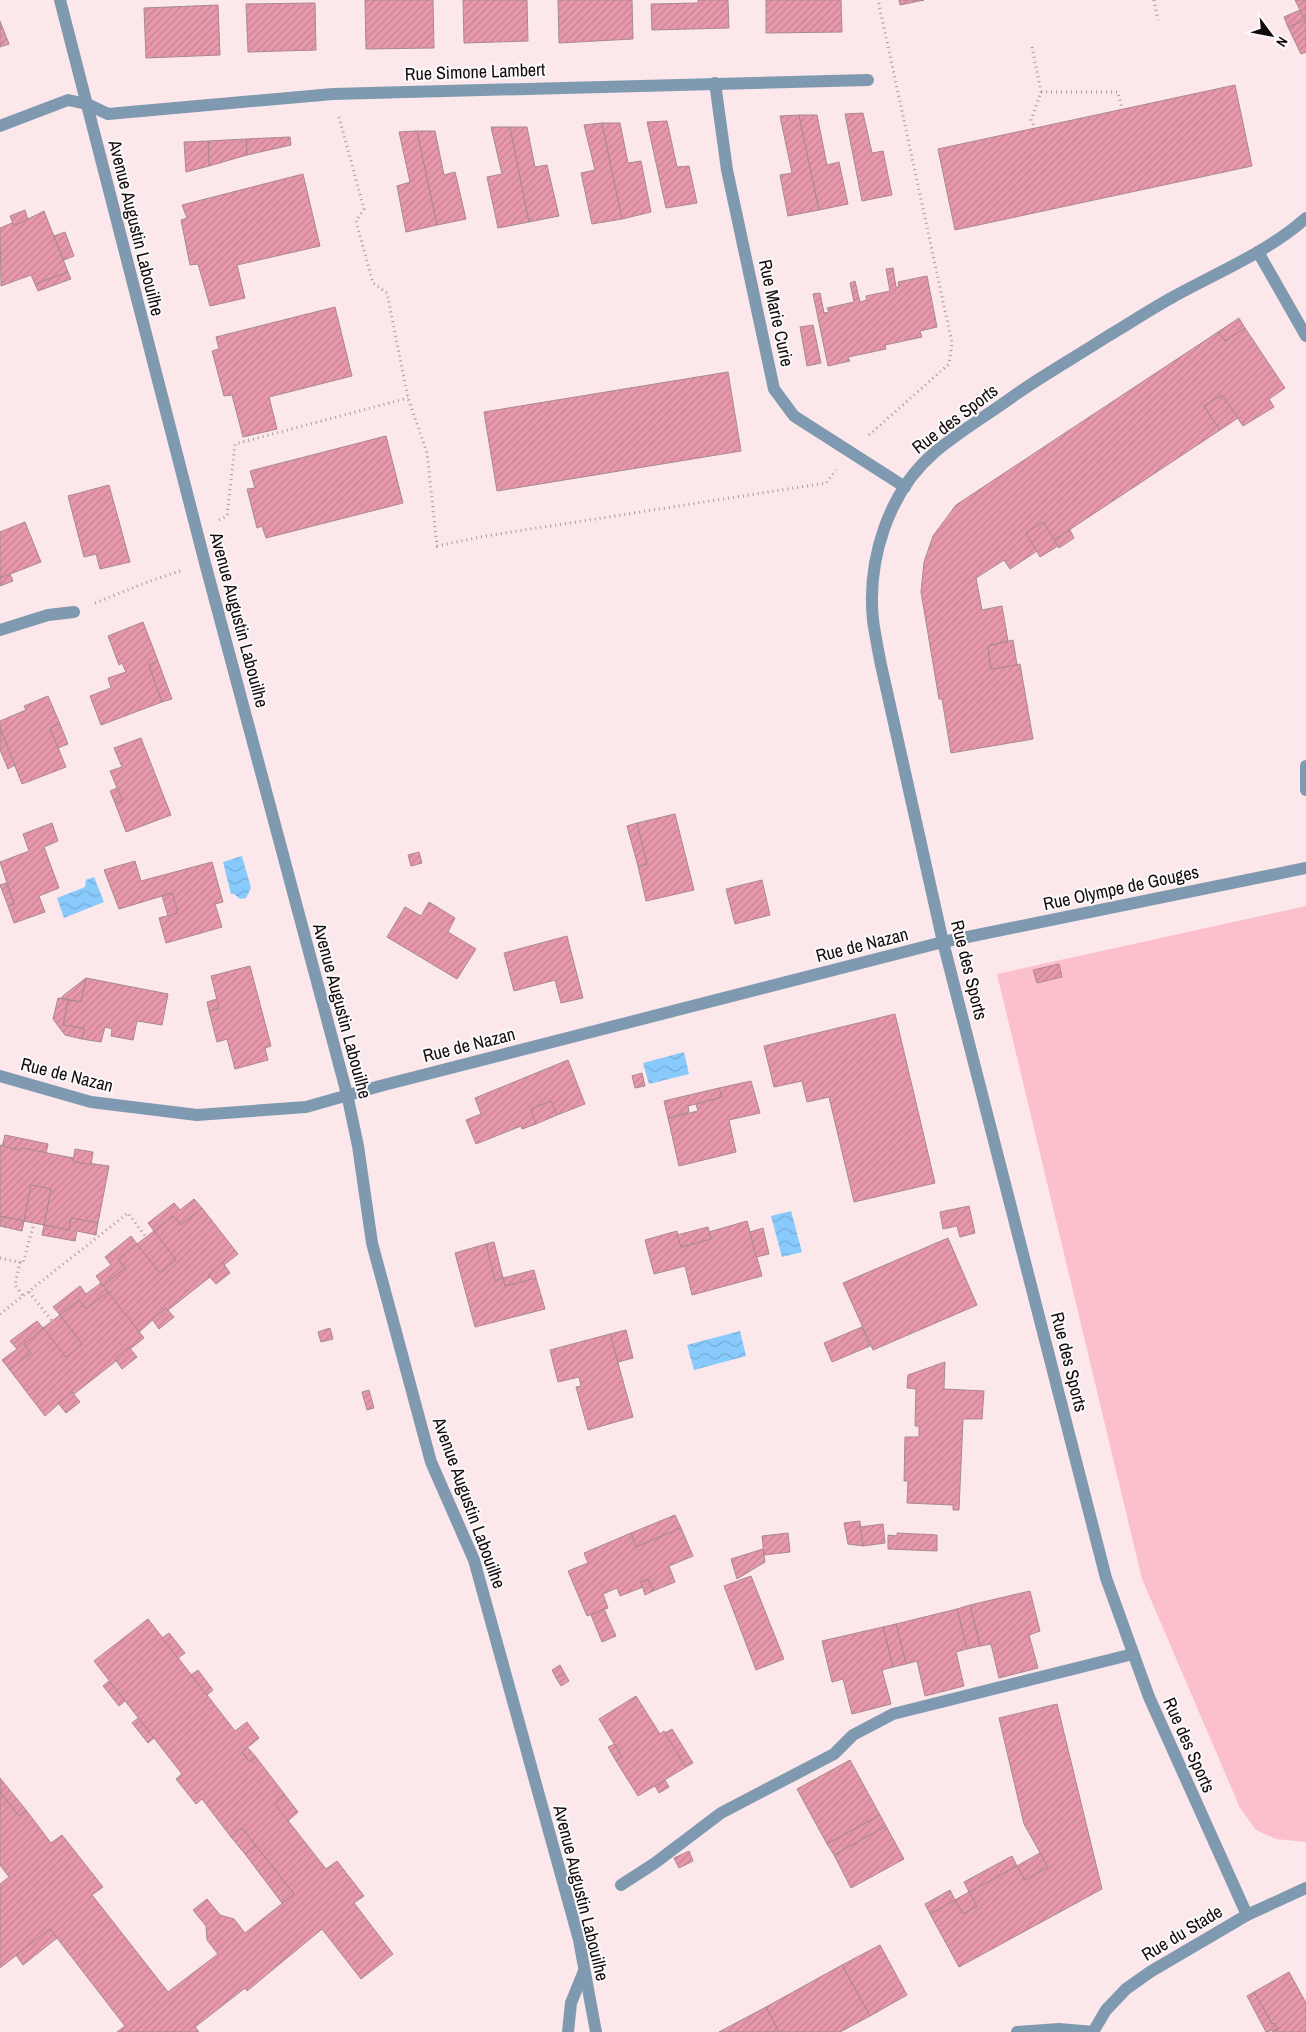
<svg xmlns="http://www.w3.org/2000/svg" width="1306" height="2032" font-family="'Archivo Narrow',sans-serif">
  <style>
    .park { fill: #fcc0cd }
    .water { fill: url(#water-waves) }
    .building { fill: url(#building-hatch); stroke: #a98990 }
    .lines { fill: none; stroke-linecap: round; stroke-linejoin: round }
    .path { stroke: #aa999c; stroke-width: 3; stroke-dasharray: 1 4; stroke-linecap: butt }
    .minor { stroke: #7f9ab0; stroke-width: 12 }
    .labels { text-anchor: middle; stroke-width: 4; stroke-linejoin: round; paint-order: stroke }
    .street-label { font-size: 18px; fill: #14090c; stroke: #fafafa }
  </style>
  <defs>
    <pattern id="water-waves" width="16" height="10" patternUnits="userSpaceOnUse" patternTransform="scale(1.25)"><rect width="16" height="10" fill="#89cafc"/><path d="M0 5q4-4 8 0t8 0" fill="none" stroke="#75acd7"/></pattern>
    <pattern id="building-hatch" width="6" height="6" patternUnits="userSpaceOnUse" patternTransform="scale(1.25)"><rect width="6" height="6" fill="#e798aa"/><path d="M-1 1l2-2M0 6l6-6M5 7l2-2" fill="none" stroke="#c58291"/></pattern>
  </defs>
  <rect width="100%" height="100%" fill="#fce7eb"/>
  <polygon class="park" points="1306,906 1306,1842 1276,1839 1256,1830 1240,1808 1142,1579 997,974"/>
  <g class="water">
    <polygon points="242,856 251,888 246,898 240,899 234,894 231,894 223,862"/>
    <polygon points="94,877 104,902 64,918 57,898 85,887 86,880"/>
    <polygon points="684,1052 689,1074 649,1084 643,1063"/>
    <polygon points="791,1211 802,1252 782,1257 771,1216"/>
    <polygon points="740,1331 746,1356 694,1370 687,1345"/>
  </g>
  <g class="building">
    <polygon points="365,0 433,0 434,48 366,49"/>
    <polygon points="463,0 527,0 528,41 464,43"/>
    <polygon points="558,0 632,0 633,39 559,43"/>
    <polygon points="698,0 728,0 729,28 652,30 651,4 698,3"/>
    <polygon points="766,0 841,0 842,32 766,33"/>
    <polygon points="899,0 924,0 900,5"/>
    <polygon points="1295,0 1306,0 1306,52 1301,54 1288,27 1305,20"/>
    <polygon points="315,3 316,50 248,52 246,4"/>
    <polygon points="218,5 220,55 146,58 144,8"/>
    <polygon points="1300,10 1305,20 1288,27 1284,17"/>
    <polygon points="0,21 9,44 0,47"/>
    <polygon points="1235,85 1252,166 955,230 938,149"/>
    <polygon points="863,113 872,153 883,151 892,195 862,201 845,114"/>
    <polygon points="799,115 819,210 788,216 780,175 792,173 780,116"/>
    <polygon points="799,115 817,115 827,165 839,162 848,204 819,210"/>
    <polygon points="667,121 677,167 689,166 697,203 666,208 647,122"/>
    <polygon points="602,123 622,219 592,224 581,173 595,170 584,125"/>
    <polygon points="602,123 620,123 628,163 641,161 651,212 622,219"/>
    <polygon points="491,127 510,127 529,222 498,228 487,177 502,174"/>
    <polygon points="510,127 527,127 535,167 547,165 559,216 529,222"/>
    <polygon points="417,131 437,225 406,232 397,186 410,182 399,132"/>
    <polygon points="417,131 435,131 444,175 455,172 466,219 437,225"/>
    <polygon points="290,137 291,145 247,155 246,139"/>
    <polygon points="246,139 247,155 209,166 208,141"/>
    <polygon points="208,141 209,166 186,172 184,142"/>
    <polygon points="303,174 320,246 237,265 245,298 210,306 198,264 190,265 181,220 187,218 182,205"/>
    <polygon points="25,210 28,220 14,226 10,216"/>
    <polygon points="44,211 68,272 35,284 31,275 1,286 0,228 12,223 14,226"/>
    <polygon points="65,232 74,256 64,260 54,236"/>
    <polygon points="893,268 896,287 899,287 898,282 927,276 937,327 920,331 922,337 885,345 886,349 848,357 850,361 828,366 813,294 820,293 824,313 829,312 827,308 854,302 850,283 855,281 860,302 867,300 866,296 890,291 886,269"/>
    <polygon points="68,272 71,279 38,291 35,284"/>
    <polygon points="335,307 352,376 269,397 277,429 243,437 232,395 224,396 212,351 219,349 216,337"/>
    <polygon points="1239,318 1245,328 1225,341 1218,332"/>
    <polygon points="813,325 821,363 807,366 800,327"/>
    <polygon points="1245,328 1285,388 1269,399 1274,407 1243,426 1222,395 1204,406 1220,430 1054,540 1043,522 1026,533 1037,551 1010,569 1004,560 976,578 982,610 1002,606 1008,641 988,646 991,669 1020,664 1033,739 951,753 942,699 939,699 921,592 924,562 933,536 956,505 1218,332 1225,341"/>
    <polygon points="728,372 741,451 497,491 484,412"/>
    <polygon points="1222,395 1238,418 1220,430 1204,406"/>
    <polygon points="386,436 403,503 266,538 262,526 257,528 247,489 255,488 250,471"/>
    <polygon points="109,485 130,562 100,569 96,554 84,557 68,496"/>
    <polygon points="25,522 41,562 0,578 0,532"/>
    <polygon points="1043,522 1058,546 1040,557 1026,533"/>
    <polygon points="1070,530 1074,538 1059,548 1054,540"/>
    <polygon points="10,574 13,581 0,586 0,578"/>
    <polygon points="143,622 158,661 149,665 162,702 101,725 90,696 111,688 108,678 126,672 122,663 119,665 108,636"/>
    <polygon points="1013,640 1017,665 991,669 988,646"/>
    <polygon points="158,661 172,699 162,702 149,665"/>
    <polygon points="48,696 60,724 50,728 66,767 22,784 0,728 0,721 26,710 24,706"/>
    <polygon points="60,724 68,744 58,748 50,728"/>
    <polygon points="0,728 15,765 8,769 0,750"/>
    <polygon points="141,738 171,815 126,832 115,803 122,800 110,771 122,767 114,748"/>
    <polygon points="117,788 122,800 115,803 110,791"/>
    <polygon points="675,814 694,890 646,901 638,866 647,864 637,823"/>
    <polygon points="52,823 58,841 44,847 59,888 39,896 45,912 14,923 8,906 14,904 0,862 29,851 23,834"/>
    <polygon points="637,823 647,864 638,866 627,826"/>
    <polygon points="419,852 422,863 411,866 408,855"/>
    <polygon points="135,861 141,881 212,862 223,902 215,904 222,927 166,943 159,918 178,913 172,893 119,909 104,870"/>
    <polygon points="762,880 770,915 735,924 726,889"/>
    <polygon points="6,883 14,904 8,906 0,885"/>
    <polygon points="172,893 178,913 168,916 162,896"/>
    <polygon points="429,902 455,918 448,932 476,949 457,979 387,937 405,907 421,916"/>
    <polygon points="567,936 583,998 561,1003 555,980 514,991 504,953"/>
    <polygon points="1059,964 1062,977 1037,983 1033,970"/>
    <polygon points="250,966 271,1046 265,1048 268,1060 235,1069 227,1039 217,1042 209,1011 219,1008 211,976"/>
    <polygon points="86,978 81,1002 61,998 64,995"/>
    <polygon points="86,978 168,994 162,1025 137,1021 133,1040 111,1036 112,1029 105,1027 101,1042 82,1039 84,1028 63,1025 68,1000 81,1002"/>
    <polygon points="58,998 68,1000 63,1025 84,1028 82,1039 65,1035 53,1019"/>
    <polygon points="217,999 219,1008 209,1011 207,1002"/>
    <polygon points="895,1014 935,1183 854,1202 829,1097 807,1102 802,1081 774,1087 764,1046"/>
    <polygon points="568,1060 585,1104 557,1115 551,1101 531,1109 536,1124 522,1129 521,1126 476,1144 466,1120 481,1114 475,1098"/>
    <polygon points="642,1073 645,1086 635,1088 632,1076"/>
    <polygon points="751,1081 760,1113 729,1120 736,1152 679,1166 668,1118 698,1111 696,1104 722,1097 719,1088"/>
    <polygon points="719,1088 722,1097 688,1106 689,1112 668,1118 664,1101"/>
    <polygon points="551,1101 557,1115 536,1124 531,1109"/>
    <polygon points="5,1135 48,1144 46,1153 2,1147"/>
    <polygon points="0,1145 21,1151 22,1148 73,1158 73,1161 109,1166 98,1223 71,1218 69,1230 44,1225 51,1189 31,1185 24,1221 0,1216"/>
    <polygon points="75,1149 93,1152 91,1165 73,1161"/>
    <polygon points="31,1185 51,1189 44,1225 24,1221"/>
    <polygon points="194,1199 202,1208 181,1225 173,1216 154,1231 148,1223 174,1203 180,1210"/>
    <polygon points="969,1206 975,1233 960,1237 957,1226 943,1229 940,1212"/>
    <polygon points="202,1208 238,1254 224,1265 223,1263 208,1275 210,1277 168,1310 166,1308 139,1332 103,1286 125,1268 118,1259 137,1244 160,1273 176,1260 154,1231 173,1216 181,1225"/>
    <polygon points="0,1216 24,1221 22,1231 0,1226"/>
    <polygon points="71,1218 98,1223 96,1235 77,1231 75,1241 42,1235 44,1225 69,1230"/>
    <polygon points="747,1221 762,1276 692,1295 685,1266 654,1274 645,1240 677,1231 681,1247 711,1239 709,1232"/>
    <polygon points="708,1227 711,1239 681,1247 677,1235"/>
    <polygon points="763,1228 769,1254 756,1257 750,1232"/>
    <polygon points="154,1231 176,1260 160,1273 137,1244"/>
    <polygon points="131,1236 137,1244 118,1259 125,1268 103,1286 96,1276 111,1265 105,1257"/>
    <polygon points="948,1238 977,1305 873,1350 843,1283"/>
    <polygon points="494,1242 503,1278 495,1281 486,1244"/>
    <polygon points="486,1244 495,1281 503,1278 505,1286 536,1278 545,1309 475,1327 455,1253"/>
    <polygon points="223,1263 230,1273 216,1284 208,1275"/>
    <polygon points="534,1270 536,1278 505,1286 503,1278"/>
    <polygon points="101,1283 108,1292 86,1309 79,1300 60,1315 53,1307 80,1286 86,1294"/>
    <polygon points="108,1292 144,1338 130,1349 129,1347 115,1359 116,1361 74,1394 72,1392 45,1416 9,1369 31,1353 24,1344 43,1328 66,1357 82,1344 60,1315 79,1300 86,1309"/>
    <polygon points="166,1308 174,1317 159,1329 152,1319"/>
    <polygon points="60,1315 82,1344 66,1357 43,1328"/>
    <polygon points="37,1321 43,1328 24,1344 31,1353 9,1369 2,1360 17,1349 10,1341"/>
    <polygon points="862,1327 870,1346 832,1362 824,1343"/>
    <polygon points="330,1328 333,1339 321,1342 318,1332"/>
    <polygon points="626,1330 633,1358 618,1362 610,1334"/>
    <polygon points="610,1334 633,1417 588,1430 576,1387 581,1386 579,1377 558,1382 550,1350"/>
    <polygon points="129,1347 137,1357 122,1369 115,1359"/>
    <polygon points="945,1362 944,1389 984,1391 982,1419 963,1419 959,1510 953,1510 953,1505 907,1503 908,1481 904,1481 905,1437 919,1437 919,1426 915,1426 916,1389 907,1388 908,1375"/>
    <polygon points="369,1390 374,1408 367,1410 362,1392"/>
    <polygon points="72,1392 80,1402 66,1413 58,1403"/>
    <polygon points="675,1515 681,1528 636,1547 631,1533"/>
    <polygon points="860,1521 863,1546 848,1544 844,1523"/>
    <polygon points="883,1524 885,1543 863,1546 860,1527"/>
    <polygon points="681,1528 693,1556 669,1566 675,1582 653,1591 648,1579 641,1582 643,1587 620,1596 617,1588 603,1594 608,1608 587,1616 568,1571 588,1563 584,1553 631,1533 636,1547"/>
    <polygon points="788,1533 790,1552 764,1555 762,1536"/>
    <polygon points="897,1533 937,1535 937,1551 888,1549 888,1535 897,1536"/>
    <polygon points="763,1549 765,1562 737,1579 731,1559"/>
    <polygon points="751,1576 784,1659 756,1670 724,1586"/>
    <polygon points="648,1579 653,1591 645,1595 641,1582"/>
    <polygon points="1030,1591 1040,1631 1029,1635 1038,1668 999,1678 991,1644 980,1646 970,1605"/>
    <polygon points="970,1605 980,1646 967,1649 957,1609"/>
    <polygon points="604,1609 616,1636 602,1642 591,1615"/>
    <polygon points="957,1609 967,1649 956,1652 964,1686 925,1696 917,1661 906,1664 896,1624"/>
    <polygon points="148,1619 235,1731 247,1722 259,1738 242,1752 250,1762 256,1757 285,1795 275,1804 326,1869 337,1861 364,1896 354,1903 393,1954 361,1979 322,1929 247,1991 245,1988 195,2027 199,2032 117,2032 125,2026 50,1929 0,1968 0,1884 9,1877 0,1865 0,1792 19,1816 26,1810 51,1843 62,1835 103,1887 92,1895 168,1992 218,1954 207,1940 206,1926 193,1910 207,1899 220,1915 234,1919 245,1933 294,1894 242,1828 231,1837 202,1799 196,1804 176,1779 182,1774 94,1661"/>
    <polygon points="896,1624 906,1664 893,1667 883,1627"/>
    <polygon points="883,1627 893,1667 882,1670 891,1704 852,1714 843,1679 832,1682 822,1641"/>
    <polygon points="169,1633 185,1653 178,1658 162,1638"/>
    <polygon points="560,1665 565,1674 556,1678 552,1670"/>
    <polygon points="198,1670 213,1690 207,1695 191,1675"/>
    <polygon points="565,1674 569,1681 561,1686 556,1678"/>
    <polygon points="109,1681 125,1701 119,1706 103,1686"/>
    <polygon points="636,1696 660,1734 664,1731 686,1767 638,1796 616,1761 622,1757 599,1719"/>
    <polygon points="1057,1704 1102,1889 959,1967 930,1914 955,1900 963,1914 977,1906 969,1892 1017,1866 1025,1880 1048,1867 1024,1824 999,1718"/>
    <polygon points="138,1718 154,1738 148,1743 132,1723"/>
    <polygon points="672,1729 693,1763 686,1767 665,1733"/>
    <polygon points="615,1744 622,1757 616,1761 608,1747"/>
    <polygon points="247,1747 256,1757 250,1762 242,1752"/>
    <polygon points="850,1760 880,1815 827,1844 797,1789"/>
    <polygon points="0,1778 26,1810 19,1816 0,1792"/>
    <polygon points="665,1780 669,1787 659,1793 655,1786"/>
    <polygon points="285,1795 298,1812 288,1821 275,1804"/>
    <polygon points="880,1815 886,1826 834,1855 827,1844"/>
    <polygon points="886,1826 904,1859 851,1888 834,1855"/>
    <polygon points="242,1828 256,1846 245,1854 231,1837"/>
    <polygon points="256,1846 294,1894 282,1903 245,1854"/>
    <polygon points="689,1851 693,1861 679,1868 674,1858"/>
    <polygon points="1040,1853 1048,1867 1025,1880 1017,1866"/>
    <polygon points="1012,1856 1017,1866 969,1892 964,1882"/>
    <polygon points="950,1890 955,1900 930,1914 925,1904"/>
    <polygon points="969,1892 977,1906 963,1914 955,1900"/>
    <polygon points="50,1929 57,1938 23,1965 16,1955"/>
    <polygon points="880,1945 907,1995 870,2016 842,1965"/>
    <polygon points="842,1965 870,2016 840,2032 779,2032 766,2007"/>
    <polygon points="1289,1972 1306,2003 1306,2032 1272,2032 1278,2029 1274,2023 1272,2024 1254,1992"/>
    <polygon points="1254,1992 1272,2024 1274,2023 1278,2029 1266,2032 1247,1996"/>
    <polygon points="766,2007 779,2032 719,2032"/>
  </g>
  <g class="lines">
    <g class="path">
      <polyline points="1154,0 1158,20"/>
      <polyline points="1032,47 1041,92 1031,120 1035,128"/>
      <polyline points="1041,92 1118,92 1122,109"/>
      <polyline points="339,117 364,209 356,221 373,283 387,293 408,398 427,453 437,546 486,536 826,483 836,470"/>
      <polyline points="869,435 949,364 952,343 878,0"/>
      <polyline points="219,520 227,516 235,444 408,398"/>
      <polyline points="95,603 150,581 183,570"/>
      <polyline points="0,1258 23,1263 34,1223"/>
      <polyline points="20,1262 15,1285 23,1296"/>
      <polyline points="29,1292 52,1321"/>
      <polyline points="0,1314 128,1213 146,1237"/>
    </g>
    <g class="minor">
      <polyline points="60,0 205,563 347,1094 358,1146 372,1243 431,1462 474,1560 579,1940 596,2032"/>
      <polyline points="715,83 727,170 774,389 794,416 905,487"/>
      <polyline points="0,126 68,100 87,104 108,114 333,94 868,80"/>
      <polyline points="1258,252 1306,336"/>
      <polyline points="0,630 48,615 74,612"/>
      <polyline points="1306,766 1306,790"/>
      <polyline points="0,1076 91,1102 197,1115 306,1107 380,1086 943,942 1306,868"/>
      <polyline points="621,1885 655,1863 721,1813 834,1754 853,1735 893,1714 1133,1654"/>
      <path d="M 1247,1915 L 1149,1697 L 1106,1578 L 943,942 L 881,665 C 878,650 875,635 873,620 C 867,560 888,492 935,452 C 960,431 989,414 1015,395 C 1045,374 1077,356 1108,336 C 1130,323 1151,309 1173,297 C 1218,272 1268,252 1306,218"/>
      <polyline points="568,2032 571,2003 584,1971"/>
      <polyline points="1017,2032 1059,2029 1094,2032"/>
      <polyline points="1093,2032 1106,2010 1126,1989 1150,1972 1247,1915 1306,1888"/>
    </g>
  </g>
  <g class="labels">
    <g class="street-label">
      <text transform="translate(475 72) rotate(-2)" y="6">Rue Simone Lambert</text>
      <text transform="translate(136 228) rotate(76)" y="6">Avenue Augustin Labouilhe</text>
      <text transform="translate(776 313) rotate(78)" y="6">Rue Marie Curie</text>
      <text transform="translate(955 419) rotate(-37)" y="6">Rue des Sports</text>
      <text transform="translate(239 620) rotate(75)" y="6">Avenue Augustin Labouilhe</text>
      <text transform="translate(1121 888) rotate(-12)" y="6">Rue Olympe de Gouges</text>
      <text transform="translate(862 945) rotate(-14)" y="6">Rue de Nazan</text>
      <text transform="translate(969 970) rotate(76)" y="6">Rue des Sports</text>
      <text transform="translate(342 1011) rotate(75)" y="6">Avenue Augustin Labouilhe</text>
      <text transform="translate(469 1045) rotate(-14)" y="6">Rue de Nazan</text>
      <text transform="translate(67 1075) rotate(14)" y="6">Rue de Nazan</text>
      <text transform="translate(1069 1362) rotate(76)" y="6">Rue des Sports</text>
      <text transform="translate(469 1503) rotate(70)" y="6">Avenue Augustin Labouilhe</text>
      <text transform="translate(1189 1745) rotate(66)" y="6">Rue des Sports</text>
      <text transform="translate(581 1893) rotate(76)" y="6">Avenue Augustin Labouilhe</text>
      <text transform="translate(1182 1933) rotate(-31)" y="6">Rue du Stade</text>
    </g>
  </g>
  <g transform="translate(1271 35) rotate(122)" stroke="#fafafa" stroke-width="4" paint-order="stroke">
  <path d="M0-4L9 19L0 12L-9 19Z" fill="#14090c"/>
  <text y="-8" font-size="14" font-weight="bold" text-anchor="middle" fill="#14090c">N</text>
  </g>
</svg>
